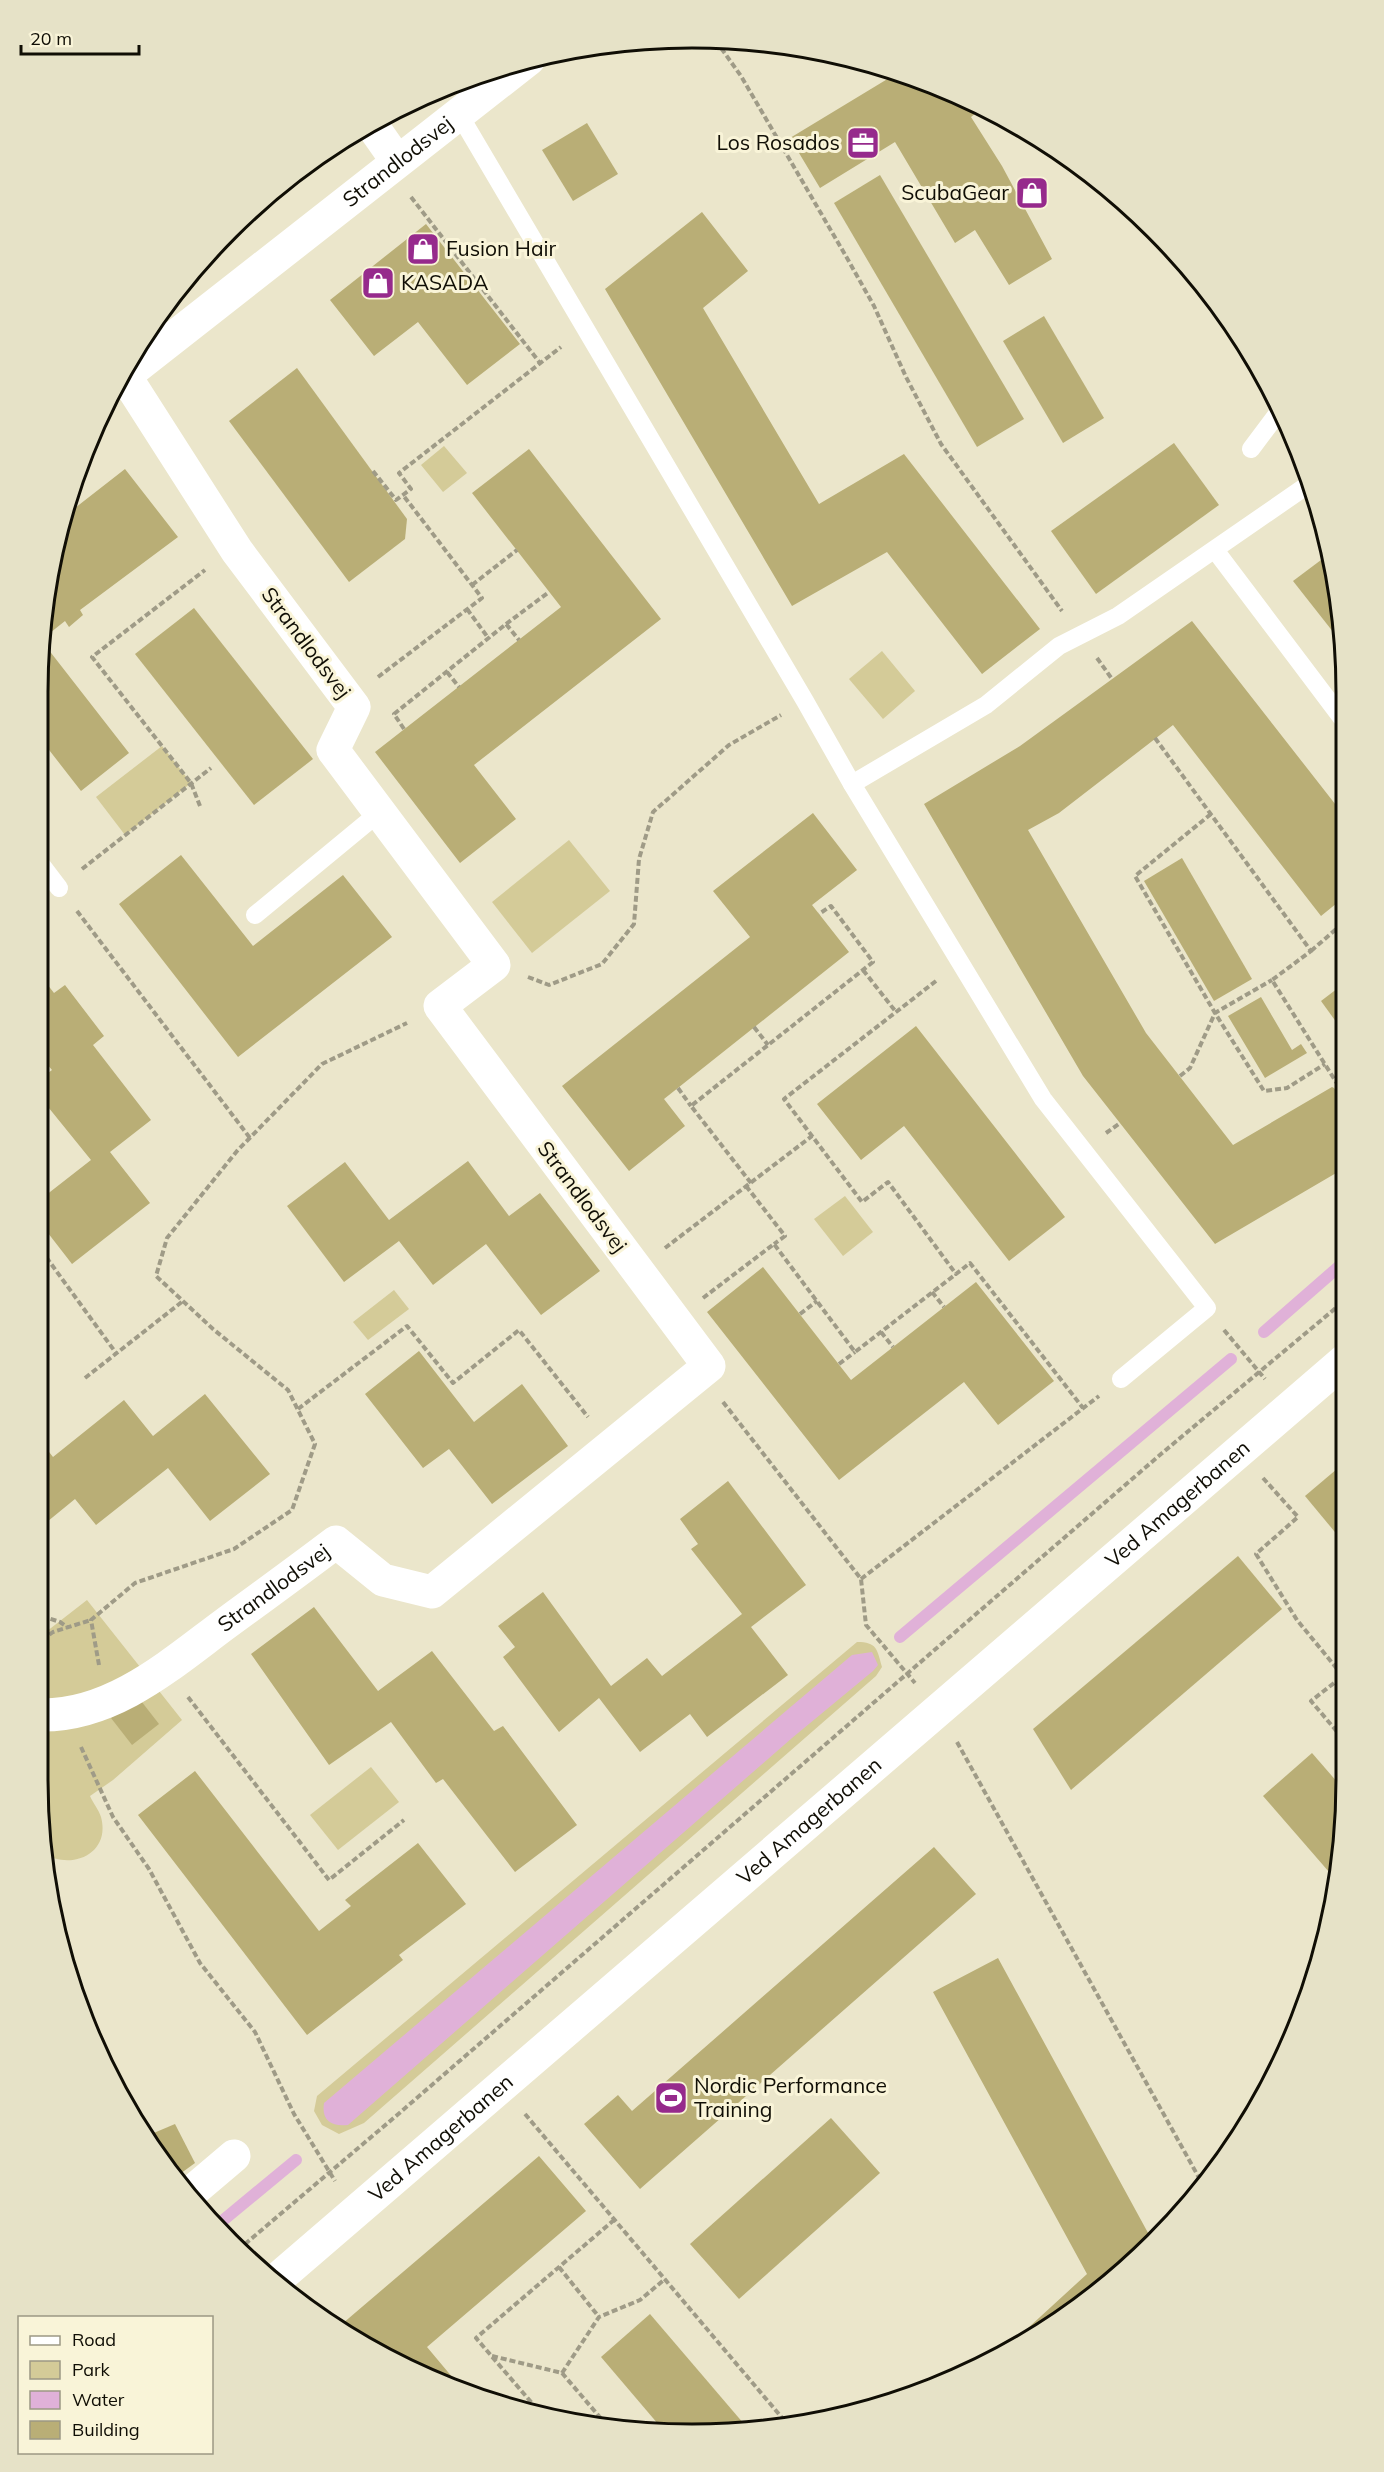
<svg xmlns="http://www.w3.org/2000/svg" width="1384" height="2472" font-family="Mulish,sans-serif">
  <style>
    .green { fill: #d4cb98 }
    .water { fill: #e0b1d8 }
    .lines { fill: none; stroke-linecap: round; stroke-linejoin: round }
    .stream { stroke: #e0b1d8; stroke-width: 12 }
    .building { fill: #b9ae76 }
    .path { stroke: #9f9b87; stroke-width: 4; stroke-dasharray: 6 3; stroke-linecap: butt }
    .service { stroke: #fff; stroke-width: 18 }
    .minor { stroke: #fff; stroke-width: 33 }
    .tertiary { stroke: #fff; stroke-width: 33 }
    .labels { text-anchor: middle; stroke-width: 6; stroke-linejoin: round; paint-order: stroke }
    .poi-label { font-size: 21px; fill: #100e05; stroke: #f9f4d8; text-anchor: start }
    .street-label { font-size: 21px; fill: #100e05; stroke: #f9f4d8 }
    .rim { fill: none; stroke: #100e05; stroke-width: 3 }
  </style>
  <rect width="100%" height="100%" fill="#ebe6cb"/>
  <g class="green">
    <polygon points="308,164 307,173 227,235 294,173"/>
    <polygon points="444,446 467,473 443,492 421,465"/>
    <polygon points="882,651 915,691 883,719 849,679"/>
    <polygon points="162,746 191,783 125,835 96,797"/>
    <polygon points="569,840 610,891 532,953 492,902"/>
    <polygon points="845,1196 873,1232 843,1256 814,1219"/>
    <polygon points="394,1290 409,1309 368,1340 353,1322"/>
    <path d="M 87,1600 L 182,1720 L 113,1780 L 90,1796 C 93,1803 99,1810 101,1817 C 111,1854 71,1871 43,1853 L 42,1635 Z"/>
    <path d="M 857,1642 C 877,1642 877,1649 882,1667 L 876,1676 L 364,2123 L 339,2134 L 322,2125 L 314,2111 L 317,2096 Z"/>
    <polygon points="371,1767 399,1802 338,1850 310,1815"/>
  </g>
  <path class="water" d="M 872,1652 L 878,1665 L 873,1671 L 792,1738 L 348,2125 C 332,2127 321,2121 324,2103 L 852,1655 Z"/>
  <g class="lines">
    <g class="stream">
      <polyline points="1264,1332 1343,1263"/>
      <polyline points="900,1637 1231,1359"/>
      <polyline points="215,2227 296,2160"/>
    </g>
  </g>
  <g class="building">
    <polygon points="899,72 982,108 971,117 1002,166 1052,259 1009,285 975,230 955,243 895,142 820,188 790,138"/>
    <polygon points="587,123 618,174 573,201 542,150"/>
    <polygon points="880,175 1024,419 977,447 834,203"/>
    <polygon points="702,212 748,271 703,308 819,504 904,454 1040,629 982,674 887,552 792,606 605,289"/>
    <polygon points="426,224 520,344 467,385 418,322 374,356 330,300"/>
    <polygon points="1044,316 1104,418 1063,443 1003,341"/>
    <polygon points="297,368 407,519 405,539 349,582 229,421"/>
    <polygon points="1174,443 1219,505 1096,594 1051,531"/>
    <polygon points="529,449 661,619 474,765 516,819 460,863 375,752 561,607 472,493"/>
    <polygon points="125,469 178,537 80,610 83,615 69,627 65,621 41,640 129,753 81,791 39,737 39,650 66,515"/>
    <polygon points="1329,554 1341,607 1341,642 1293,581"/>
    <polygon points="194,608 313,759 254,805 135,654"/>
    <polygon points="1192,621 1339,809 1342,807 1342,899 1321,916 1173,725 1059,813 1028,830 1146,1033 1233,1145 1332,1087 1334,1088 1343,1102 1343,1169 1215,1244 1083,1076 924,804 1020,746"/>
    <polygon points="813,813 857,870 812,905 849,952 664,1099 685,1126 629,1171 562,1086 750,937 713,891"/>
    <polygon points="181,855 253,946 343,875 392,937 238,1057 119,904"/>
    <polygon points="1182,858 1252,979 1214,1001 1144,881"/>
    <polygon points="40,975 54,993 65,985 104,1036 93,1045 151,1120 110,1152 150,1203 72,1264 41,1224 41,1199 91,1160 40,1097 40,1079 52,1070 40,1056"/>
    <polygon points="1342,985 1342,1030 1321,1001"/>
    <polygon points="1261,997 1292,1050 1301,1044 1307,1053 1265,1078 1228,1016"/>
    <polygon points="916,1026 1065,1217 1009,1261 904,1126 861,1160 817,1104"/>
    <polygon points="468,1161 509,1216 540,1193 600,1271 541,1315 486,1244 433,1285 399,1241 344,1282 287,1206 345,1162 389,1220"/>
    <polygon points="763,1267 851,1380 976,1282 1054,1381 998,1425 964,1382 839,1480 707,1312"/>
    <polygon points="419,1351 474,1422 522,1384 568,1446 492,1504 449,1449 423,1468 365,1394"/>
    <polygon points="205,1394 270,1474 210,1521 168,1468 96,1525 75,1499 42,1526 42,1443 53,1457 124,1400 153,1436"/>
    <polygon points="1344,1463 1344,1543 1305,1496"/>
    <polygon points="728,1481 806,1585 751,1627 788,1675 707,1737 690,1714 640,1752 599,1698 559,1732 503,1657 515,1647 498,1626 543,1592 611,1686 647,1658 662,1676 742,1614 691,1549 698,1544 680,1519"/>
    <polygon points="1238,1556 1282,1609 1071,1790 1033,1729"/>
    <polygon points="314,1607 378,1691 432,1651 494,1731 503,1726 577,1825 515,1872 443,1779 436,1783 391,1722 329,1765 251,1654"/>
    <polygon points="138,1697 159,1724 132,1745 111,1718"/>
    <polygon points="1312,1753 1345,1791 1345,1822 1336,1880 1263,1796"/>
    <polygon points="195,1771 319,1931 351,1906 345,1900 418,1843 466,1904 399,1955 403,1960 307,2035 138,1815"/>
    <polygon points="934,1847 976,1894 640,2189 584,2124 618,2095 632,2111"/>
    <polygon points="998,1958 1153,2242 1123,2272 1020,2347 994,2359 1087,2274 933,1992"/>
    <polygon points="831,2118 880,2173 739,2299 690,2244"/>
    <polygon points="175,2124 195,2163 173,2179 149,2135"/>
    <polygon points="539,2156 586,2211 427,2347 463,2390 403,2367 357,2341 342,2324"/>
    <polygon points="650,2314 750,2431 734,2433 664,2431 601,2357"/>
  </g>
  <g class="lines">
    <g class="path">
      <polyline points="716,41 741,76 847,258 874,306 906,377 941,444 1062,611"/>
      <polyline points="411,197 540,363"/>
      <polyline points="373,471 396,500 411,489 399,473 561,347"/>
      <polyline points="472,585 517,550"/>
      <polyline points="467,609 489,639"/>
      <polyline points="506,624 549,592"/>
      <polyline points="1097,658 1112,679"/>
      <polyline points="447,672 459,687"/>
      <polyline points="378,677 482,598 403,495"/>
      <polyline points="404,729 394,714 506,624 519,640"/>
      <polyline points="1155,738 1311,951 1272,980 1343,1093"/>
      <polyline points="200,806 191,783 92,657 205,570"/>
      <polyline points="1211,814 1135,876 1215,1013 1264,1091 1287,1088 1325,1064"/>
      <polyline points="82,869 211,768"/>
      <polyline points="77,911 250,1138"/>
      <polyline points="1311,951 1342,924"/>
      <polyline points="863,970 896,1012"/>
      <polyline points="528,977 549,985 602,964 634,924 639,859 653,812 729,745 781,715"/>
      <polyline points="936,981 784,1099 862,1202 888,1182 956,1274 970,1263 1083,1408"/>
      <polyline points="754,1027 768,1045"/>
      <polyline points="1180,1076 1190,1068 1215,1013 1272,980"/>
      <polyline points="678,1088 691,1106"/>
      <polyline points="1106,1133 1120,1123"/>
      <polyline points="751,1183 691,1106 873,962 831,906 819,914"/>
      <polyline points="746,1186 785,1236 774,1244"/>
      <polyline points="665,1248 812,1136"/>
      <polyline points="41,1250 116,1353"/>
      <polyline points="932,1292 944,1307"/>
      <polyline points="703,1298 774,1244 855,1352 956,1274"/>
      <polyline points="800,1314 817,1301"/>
      <polyline points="1224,1330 1265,1379"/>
      <polyline points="881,1332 893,1347"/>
      <polyline points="839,1364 855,1352"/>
      <polyline points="85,1378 183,1301"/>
      <polyline points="723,1402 861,1579 866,1625 915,1683"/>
      <polyline points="298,1409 407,1326 453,1383 519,1330 588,1417"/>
      <polyline points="1263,1478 1298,1517 1256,1554 1297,1620 1343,1676 1311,1701 1345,1741"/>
      <polyline points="861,1579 1099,1396"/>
      <polyline points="42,1616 60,1622 67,1627"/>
      <polyline points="42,1640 53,1632 91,1620"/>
      <polyline points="99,1665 91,1620 135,1583 234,1549 292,1510 315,1444 288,1390 213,1329 156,1276 167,1238 237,1151 322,1064 407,1023"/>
      <polyline points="188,1697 329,1880 404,1820"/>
      <polyline points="957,1742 1203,2185"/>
      <polyline points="81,1747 113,1817 149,1869 200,1963 255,2032 294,2114 335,2181"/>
      <polyline points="1305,1988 1310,1984"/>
      <polyline points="525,2114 789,2426"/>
      <polyline points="238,2250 396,2116 1161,1454 1343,1302"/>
      <polyline points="559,2267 599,2317"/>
      <polyline points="492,2356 562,2373 599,2317 640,2300 665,2279"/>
      <polyline points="562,2373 610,2429"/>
      <polyline points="543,2416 476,2338 614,2220"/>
    </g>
    <g class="service">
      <polyline points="459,114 805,701 852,784 1043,1099 1207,1308 1121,1379"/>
      <polyline points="1251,449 1278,413"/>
      <polyline points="1215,550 1341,717"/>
      <polyline points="852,784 986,705 1059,646 1118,616 1312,482"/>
      <polyline points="40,863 59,888"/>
      <polyline points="255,915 381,811"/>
    </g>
    <g class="minor">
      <polyline points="371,124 397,161"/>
      <path id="s1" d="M 43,1715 C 114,1715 171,1664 225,1624 C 262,1597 299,1570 336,1542 L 383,1580 L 432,1592 L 709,1366 L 440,1006 L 494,965 L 333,750 L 354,707 L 237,551 L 125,376"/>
      <polyline points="188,2195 234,2156"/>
      <path id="s2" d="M 275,2281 L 1344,1361"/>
    </g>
    <path class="tertiary" id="s3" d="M 117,382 L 529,59"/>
  </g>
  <defs>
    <symbol id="office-square" viewBox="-11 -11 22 22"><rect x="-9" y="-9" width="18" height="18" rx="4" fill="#962a8c" stroke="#f9f4d8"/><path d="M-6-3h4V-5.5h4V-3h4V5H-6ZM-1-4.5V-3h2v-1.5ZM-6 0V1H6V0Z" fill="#fff"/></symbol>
    <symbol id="shop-square" viewBox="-11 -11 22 22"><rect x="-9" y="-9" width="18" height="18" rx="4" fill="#962a8c" stroke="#f9f4d8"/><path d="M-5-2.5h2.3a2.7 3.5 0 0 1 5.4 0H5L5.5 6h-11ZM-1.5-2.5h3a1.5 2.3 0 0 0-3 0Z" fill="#fff"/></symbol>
    <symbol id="stadium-square" viewBox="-11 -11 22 22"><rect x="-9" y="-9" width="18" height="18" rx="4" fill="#962a8c" stroke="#f9f4d8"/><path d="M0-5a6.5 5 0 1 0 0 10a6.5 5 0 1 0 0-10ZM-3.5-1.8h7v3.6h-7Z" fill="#fff"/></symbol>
  </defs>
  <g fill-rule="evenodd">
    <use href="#office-square" x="844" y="124" width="38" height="38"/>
    <use href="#shop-square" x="1013" y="174" width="38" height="38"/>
    <use href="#shop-square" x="404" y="230" width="38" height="38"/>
    <use href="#shop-square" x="359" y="264" width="38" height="38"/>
    <use href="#stadium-square" x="652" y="2079" width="38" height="38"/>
  </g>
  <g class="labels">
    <g class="poi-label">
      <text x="840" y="150" text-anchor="end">Los Rosados</text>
      <text x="1009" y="200" text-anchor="end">ScubaGear</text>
      <text x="446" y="256">Fusion Hair</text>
      <text x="401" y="290">KASADA</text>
      <text x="694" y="2093">Nordic Performance<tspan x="694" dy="24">Training</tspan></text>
    </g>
    <g class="street-label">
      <text dy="7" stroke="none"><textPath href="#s3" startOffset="357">Strandlodsvej</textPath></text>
      <text transform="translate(306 643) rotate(53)" y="7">Strandlodsvej</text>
      <text transform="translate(582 1197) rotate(53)" y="7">Strandlodsvej</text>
      <text dy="7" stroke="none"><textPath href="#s2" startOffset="1191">Ved Amagerbanen</textPath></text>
      <text dy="7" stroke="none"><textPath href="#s1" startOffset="268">Strandlodsvej</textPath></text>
      <text dy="7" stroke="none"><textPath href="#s2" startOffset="705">Ved Amagerbanen</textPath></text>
      <text dy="7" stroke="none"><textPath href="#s2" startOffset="219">Ved Amagerbanen</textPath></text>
    </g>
  </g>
  <path d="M0 0H1384V2472H0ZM692 48H692A644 644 0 0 1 1336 692V1780A644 644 0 0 1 692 2424H692A644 644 0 0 1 48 1780V692A644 644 0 0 1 692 48Z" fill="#e6e2c7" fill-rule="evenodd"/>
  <path class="rim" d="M692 48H692A644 644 0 0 1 1336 692V1780A644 644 0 0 1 692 2424H692A644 644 0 0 1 48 1780V692A644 644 0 0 1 692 48Z"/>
  <rect x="18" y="2316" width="195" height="138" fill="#f9f4d8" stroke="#9c9884" stroke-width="1.5"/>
  <rect x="30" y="2336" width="30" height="9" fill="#ffffff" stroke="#9c9884" stroke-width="1.5"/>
  <text x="72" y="2346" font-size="18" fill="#100e05">Road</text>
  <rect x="30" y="2361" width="30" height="18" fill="#d4cb98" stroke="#9c9884" stroke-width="1.5"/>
  <text x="72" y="2376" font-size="18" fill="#100e05">Park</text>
  <rect x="30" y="2391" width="30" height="18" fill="#e0b1d8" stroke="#9c9884" stroke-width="1.5"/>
  <text x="72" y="2406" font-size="18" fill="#100e05">Water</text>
  <rect x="30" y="2421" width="30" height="18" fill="#b9ae76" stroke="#9c9884" stroke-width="1.5"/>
  <text x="72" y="2436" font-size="18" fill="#100e05">Building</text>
  <path d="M21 45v9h118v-9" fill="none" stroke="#100e05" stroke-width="3"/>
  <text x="30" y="45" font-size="18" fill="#100e05" stroke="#f9f4d8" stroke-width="4.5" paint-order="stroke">20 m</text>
</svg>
